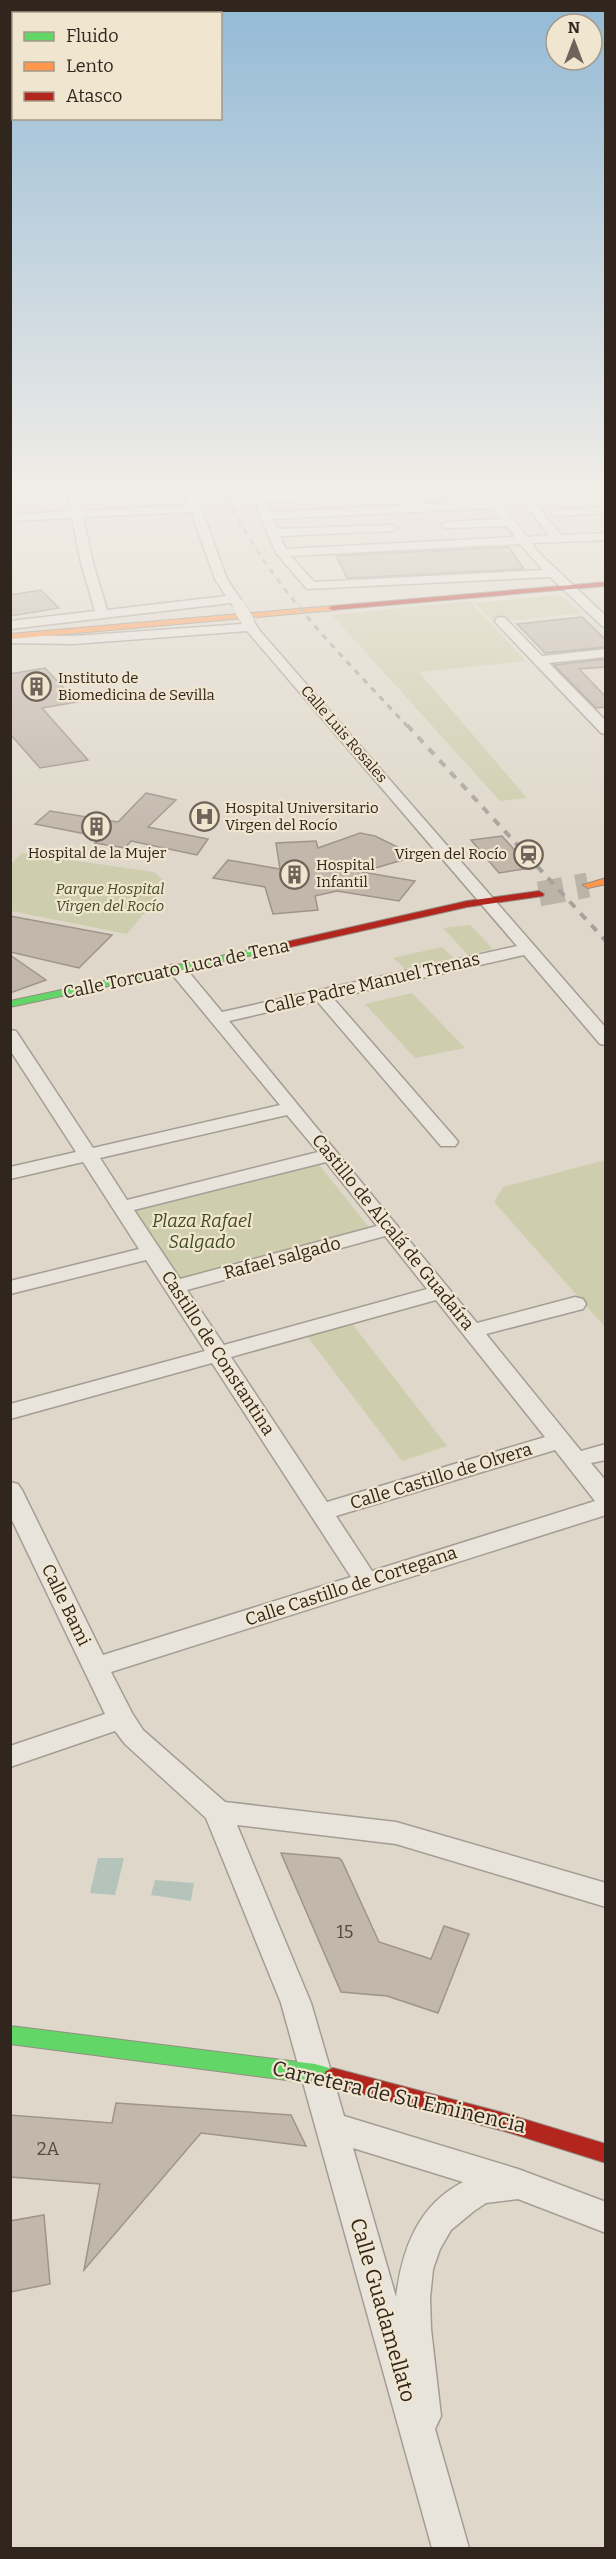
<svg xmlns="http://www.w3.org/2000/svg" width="616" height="2559" font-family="Bitter,serif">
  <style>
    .green { fill: #cecdad }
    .water { fill: #b5c4ba }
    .building { fill: #c2b7ab; stroke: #9e948a; stroke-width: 1.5 }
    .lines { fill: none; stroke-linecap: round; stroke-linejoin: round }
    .primary-tunnel { stroke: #bcb4a7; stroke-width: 25; stroke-dasharray: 25 13; stroke-linecap: butt }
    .street-casing { stroke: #a49d94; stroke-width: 3 }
    .fast-casing { stroke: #948d83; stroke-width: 2 }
    .slow-casing { stroke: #948d83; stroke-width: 2 }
    .jam-casing { stroke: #948d83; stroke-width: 2 }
    .street { fill: #e8e3db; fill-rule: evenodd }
    .fast { fill: #63d668; fill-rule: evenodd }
    .slow { fill: #ff974d; fill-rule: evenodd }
    .jam { fill: #b3261e; fill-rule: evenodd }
    .rail-far1 { stroke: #a7a29b; stroke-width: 3; stroke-dasharray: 6 6; stroke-linecap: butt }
    .rail { stroke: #a7a29b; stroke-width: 4; stroke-dasharray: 8 8; stroke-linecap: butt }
    .street-bridge-casing { stroke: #a49d94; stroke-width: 14; stroke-linecap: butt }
    .street-bridge { stroke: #e8e3db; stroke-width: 13 }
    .labels { text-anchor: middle; stroke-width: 4.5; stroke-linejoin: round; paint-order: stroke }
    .far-poi-label { font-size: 15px; fill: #31261d; stroke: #f0e6d0; text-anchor: start }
    .far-street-label { font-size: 15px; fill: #31261d; stroke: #f0e6d0 }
    .far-park-label { font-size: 15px; font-style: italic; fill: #424b26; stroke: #f0e6d0 }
    .street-label { font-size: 18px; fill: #31261d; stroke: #f0e6d0 }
    .park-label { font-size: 18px; font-style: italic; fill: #424b26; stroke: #f0e6d0 }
    .near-number-label { font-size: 18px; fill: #554a40 }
    .near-street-label { font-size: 21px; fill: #31261d; stroke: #f0e6d0 }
  </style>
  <rect width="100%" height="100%" fill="#dfd8ca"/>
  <g class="green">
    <polygon points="560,595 581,613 494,622 474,603"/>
    <polygon points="470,601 526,661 419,672 527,798 500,801 332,615"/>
    <polygon points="22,853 154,872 162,879 159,895 127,934 11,911 11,864"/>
    <polygon points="470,925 493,949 468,955 443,928"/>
    <polygon points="442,947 454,958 405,969 393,958"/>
    <polygon points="412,993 465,1048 415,1058 365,1004"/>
    <polygon points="605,1160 605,1327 494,1202 503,1187"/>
    <polygon points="316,1161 372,1231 177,1281 129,1207"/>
    <polygon points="353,1325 447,1446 402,1461 307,1336"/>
  </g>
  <g class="water">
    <polygon points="98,1858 124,1858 115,1895 90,1893"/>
    <polygon points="155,1880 194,1883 191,1901 151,1895"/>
  </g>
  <g class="building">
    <polygon points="509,547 524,569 347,578 336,556"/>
    <polygon points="41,590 59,608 10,616 10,595"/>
    <polygon points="582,617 606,640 606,647 545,653 517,624"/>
    <polygon points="606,659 606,667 579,669 606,697 606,707 596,708 554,665"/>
    <polygon points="45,668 77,702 42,708 88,760 40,768 10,734 10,674"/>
    <polygon points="146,793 176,800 148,827 208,839 197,855 131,841 125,848 95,843 101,837 35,824 50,811 118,822"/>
    <polygon points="360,833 375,836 416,856 362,872 415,881 399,901 337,891 315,896 318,910 273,914 265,887 213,878 228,860 280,869 276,843 316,841 318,848"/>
    <polygon points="502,836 531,868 499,873 471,840"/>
    <polygon points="10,916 112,935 79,968 10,952"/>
    <polygon points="10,955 46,980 10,993"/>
    <polygon points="281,1853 339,1858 342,1861 379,1942 431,1959 444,1926 469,1934 438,2013 387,1996 341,1992"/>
    <polygon points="116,2103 291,2115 306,2146 201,2133 84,2270 100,2184 10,2177 10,2115 112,2123"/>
    <polygon points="44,2215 50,2284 10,2292 10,2221"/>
  </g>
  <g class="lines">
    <polyline class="primary-tunnel" points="539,894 588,885"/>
    <defs>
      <g id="street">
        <path d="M 66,486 L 77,486 L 82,511 L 188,505 L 182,486 L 193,486 L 227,579 L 245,606 L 239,610 L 235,609 L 231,603 L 10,629 L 10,621 L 95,611 L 81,563 L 72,518 L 10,521 L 10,515 L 71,511 ZM 191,512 L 215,579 L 226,596 L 107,610 L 93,563 L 83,517 Z"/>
        <path d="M 248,486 L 259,486 L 263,495 L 436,487 L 442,490 L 436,493 L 266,502 L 270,512 L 489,501 L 479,486 L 490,486 L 491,489 L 512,486 L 606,486 L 606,489 L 528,493 L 561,535 L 606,533 L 606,540 L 532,543 L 538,552 L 606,616 L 606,627 L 602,626 L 550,577 L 307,589 L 276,553 ZM 517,494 L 549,535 L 527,537 L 496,495 ZM 494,508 L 502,519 L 446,522 L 440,525 L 446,528 L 507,526 L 515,537 L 286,549 L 280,536 L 392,531 L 398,528 L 392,525 L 278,529 L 273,519 ZM 520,544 L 543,570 L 314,582 L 291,556 Z"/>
        <polygon points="606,507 606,513 557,516 551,513 557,510"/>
        <path d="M 247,616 L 251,617 L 260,631 L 606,1028 L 606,1045 L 600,1044 L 524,955 L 333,998 L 455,1138 L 458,1142 L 455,1146 L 441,1146 L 317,1001 L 229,1021 L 477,1323 L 575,1297 L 583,1299 L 586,1304 L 583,1309 L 486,1334 L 581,1451 L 606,1444 L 606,1460 L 591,1463 L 606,1481 L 606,1515 L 111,1672 L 132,1713 L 143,1730 L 225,1802 L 396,1822 L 606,1883 L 606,1907 L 396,1844 L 237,1825 L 311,2003 L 344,2116 L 518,2169 L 606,2202 L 606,2233 L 518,2199 L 486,2203 L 474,2211 L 451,2230 L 440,2249 L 433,2269 L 430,2298 L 431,2329 L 441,2416 L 435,2429 L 469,2548 L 432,2548 L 281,2003 L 206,1818 L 125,1744 L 115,1731 L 10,1767 L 10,1746 L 105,1714 L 10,1516 L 10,1482 L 18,1484 L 22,1490 L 103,1655 L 351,1577 L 212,1363 L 10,1419 L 10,1404 L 205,1351 L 146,1260 L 10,1294 L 10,1281 L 139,1249 L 83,1162 L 10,1179 L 10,1167 L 76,1152 L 10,1050 L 10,1030 L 16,1031 L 93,1148 L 280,1105 L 171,973 L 168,969 L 171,965 L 183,965 L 222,1012 L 517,946 L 247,631 L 74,644 L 10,643 L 10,635 L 74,636 L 243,624 L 241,620 ZM 287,1115 L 318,1152 L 127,1200 L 100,1158 ZM 326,1162 L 377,1226 L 180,1279 L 134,1210 ZM 385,1236 L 427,1289 L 224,1345 L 187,1290 ZM 436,1300 L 545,1437 L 327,1502 L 231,1357 ZM 555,1450 L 595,1501 L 372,1571 L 336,1516 ZM 353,2148 L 463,2182 C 418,2205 402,2249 396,2297 Z"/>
        <polygon points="501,617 505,618 542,656 606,649 606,657 549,663 606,721 606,734 601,733 497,624 495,621 497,618"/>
      </g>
      <g id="fast">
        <polygon points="277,944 281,945 281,949 10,1007 10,1001"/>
        <polygon points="10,2026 315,2064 340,2071 343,2077 340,2083 333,2086 10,2044"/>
      </g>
      <g id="slow">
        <polygon points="332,606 335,606 335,610 10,639 10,634"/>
        <polygon points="606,878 606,884 588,888 583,885"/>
      </g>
      <g id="jam">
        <polygon points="606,582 606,586 332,610 328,608 332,606"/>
        <polygon points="539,891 544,894 543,896 467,907 277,950 272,947 277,944 467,901"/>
        <polygon points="333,2068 504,2113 606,2144 606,2163 504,2131 333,2086 326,2083 323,2077 326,2071"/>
      </g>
    </defs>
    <use href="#street" class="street-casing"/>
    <use href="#fast" class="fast-casing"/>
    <use href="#slow" class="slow-casing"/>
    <use href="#jam" class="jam-casing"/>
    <use href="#street" class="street"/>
    <use href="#fast" class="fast"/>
    <use href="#slow" class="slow"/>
    <use href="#jam" class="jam"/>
    <path class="rail-far1" d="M 222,486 C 264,581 338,651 408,727"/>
    <polyline class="rail" points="407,725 606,941"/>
    <defs>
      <polyline id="street-bridge" points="239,606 247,620"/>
    </defs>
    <use href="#street-bridge" class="street-bridge-casing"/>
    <use href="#street-bridge" class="street-bridge"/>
  </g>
  <linearGradient id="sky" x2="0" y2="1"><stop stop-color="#93bad6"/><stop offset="0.58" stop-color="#f1ede7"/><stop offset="1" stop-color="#f1ede7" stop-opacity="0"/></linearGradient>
  <rect width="616" height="844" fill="url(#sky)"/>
  <defs>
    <symbol id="building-ring" viewBox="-11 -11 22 22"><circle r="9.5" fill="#f0e6d0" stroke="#6e645a" stroke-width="1.5"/><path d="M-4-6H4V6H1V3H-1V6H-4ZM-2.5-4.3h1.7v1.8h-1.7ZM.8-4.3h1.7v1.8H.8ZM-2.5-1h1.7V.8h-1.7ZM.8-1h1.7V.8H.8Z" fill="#6e645a"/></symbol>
    <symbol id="hospital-ring" viewBox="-11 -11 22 22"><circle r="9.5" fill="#f0e6d0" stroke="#6e645a" stroke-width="1.5"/><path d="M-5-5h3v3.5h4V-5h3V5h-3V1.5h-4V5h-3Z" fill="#6e645a"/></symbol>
    <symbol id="station-ring" viewBox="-11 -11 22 22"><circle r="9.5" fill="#f0e6d0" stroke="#6e645a" stroke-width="1.5"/><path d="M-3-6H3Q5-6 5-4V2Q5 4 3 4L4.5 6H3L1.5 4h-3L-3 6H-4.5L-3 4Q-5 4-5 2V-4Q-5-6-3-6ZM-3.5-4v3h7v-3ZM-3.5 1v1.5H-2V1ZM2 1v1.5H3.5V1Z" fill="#6e645a"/></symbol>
  </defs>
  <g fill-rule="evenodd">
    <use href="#building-ring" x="20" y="670" width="33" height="33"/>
    <use href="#hospital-ring" x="188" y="800" width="33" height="33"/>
    <use href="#building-ring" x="80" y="810" width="33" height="33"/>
    <use href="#station-ring" x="512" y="838" width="33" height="33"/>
    <use href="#building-ring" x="278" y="858" width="33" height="33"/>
  </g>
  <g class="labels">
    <g class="far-poi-label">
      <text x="58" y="683">Instituto de<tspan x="58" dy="17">Biomedicina de Sevilla</tspan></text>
      <text x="225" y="813">Hospital Universitario<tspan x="225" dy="17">Virgen del Rocío</tspan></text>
      <text x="97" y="858" text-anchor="middle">Hospital de la Mujer</text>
      <text x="507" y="859" text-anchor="end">Virgen del Rocío</text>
      <text x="316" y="870">Hospital<tspan x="316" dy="17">Infantil</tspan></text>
    </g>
    <g class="far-street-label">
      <text transform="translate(344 734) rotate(49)" y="5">Calle Luis Rosales</text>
    </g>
    <g class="far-park-label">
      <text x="110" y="894">Parque Hospital<tspan x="110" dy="17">Virgen del Rocío</tspan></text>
    </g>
    <g class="street-label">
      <text transform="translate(176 969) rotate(-12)" y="6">Calle Torcuato Luca de Tena</text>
      <text transform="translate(372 983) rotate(-13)" y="6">Calle Padre Manuel Trenas</text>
      <text transform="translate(393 1232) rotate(51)" y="6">Castillo de Alcalá de Guadaíra</text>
      <text transform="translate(282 1258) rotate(-15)" y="6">Rafael salgado</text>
      <text transform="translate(218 1353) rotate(57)" y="6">Castillo de Constantina</text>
      <text transform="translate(441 1476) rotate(-17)" y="6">Calle Castillo de Olvera</text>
      <text transform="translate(351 1586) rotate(-18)" y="6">Calle Castillo de Cortegana</text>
      <text transform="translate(66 1605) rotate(64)" y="6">Calle Bami</text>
    </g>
    <g class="park-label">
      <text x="202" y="1227">Plaza Rafael<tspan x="202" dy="21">Salgado</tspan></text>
    </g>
    <g class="near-number-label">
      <text x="345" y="1938">15</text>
      <text x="48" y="2155">2A</text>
    </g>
    <g class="near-street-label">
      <text transform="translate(399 2097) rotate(13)" y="7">Carretera de Su Eminencia</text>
      <text transform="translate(383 2310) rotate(74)" y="7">Calle Guadamellato</text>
    </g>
  </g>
  <rect width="616" height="2559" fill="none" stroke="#31261d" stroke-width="24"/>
  <rect x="12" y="12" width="210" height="108" fill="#f0e6d0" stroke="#a49988" stroke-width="1.5"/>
  <rect x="24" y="32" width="30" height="9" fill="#63d668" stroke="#a49988" stroke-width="1.5"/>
  <text x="66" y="42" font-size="18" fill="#31261d">Fluido</text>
  <rect x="24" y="62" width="30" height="9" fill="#ff974d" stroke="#a49988" stroke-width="1.5"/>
  <text x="66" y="72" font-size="18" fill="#31261d">Lento</text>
  <rect x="24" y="92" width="30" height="9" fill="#b3261e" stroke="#a49988" stroke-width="1.5"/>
  <text x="66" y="102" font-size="18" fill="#31261d">Atasco</text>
  <g transform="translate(574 42)"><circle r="28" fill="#f0e6d0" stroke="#a49988" stroke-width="1.5"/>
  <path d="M0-4.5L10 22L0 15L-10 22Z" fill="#6e645a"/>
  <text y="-9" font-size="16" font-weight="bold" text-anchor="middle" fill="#31261d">N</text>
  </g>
</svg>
